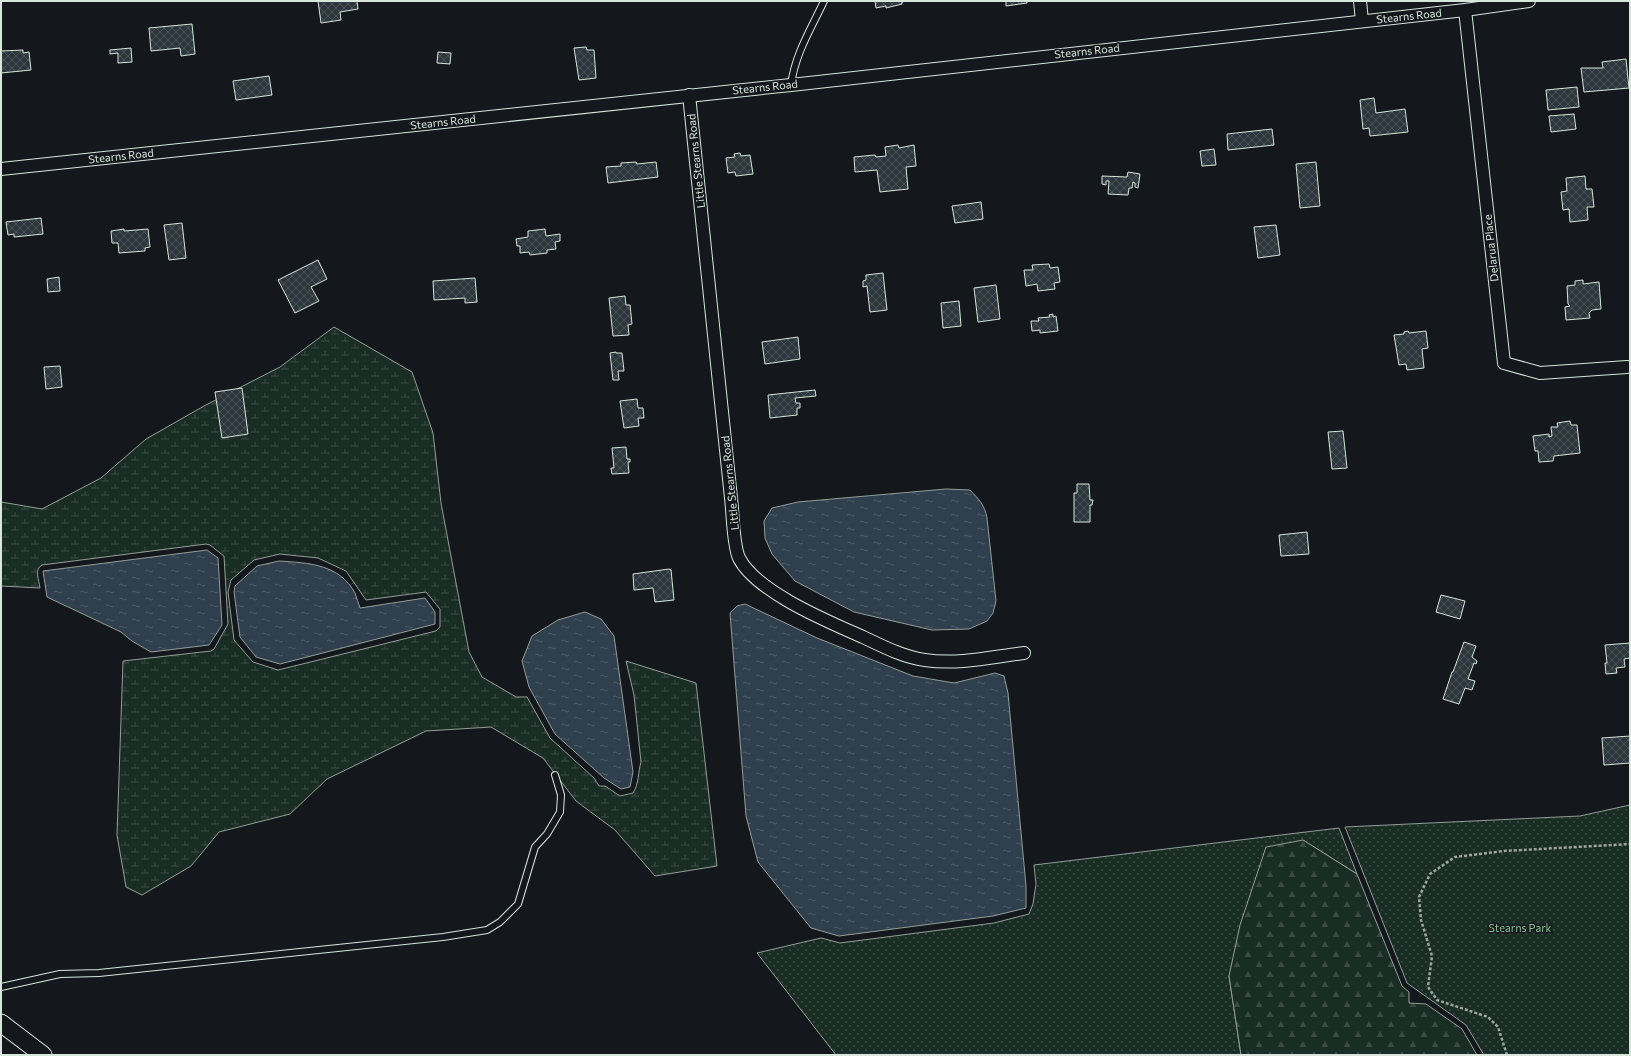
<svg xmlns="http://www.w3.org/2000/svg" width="1631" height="1056" font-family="Commissioner,sans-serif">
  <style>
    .grass { fill: url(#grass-dots); stroke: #939e99 }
    .forest { fill: url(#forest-firs); stroke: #939e99 }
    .wetland { fill: url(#wetland-marsh); stroke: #939e99; fill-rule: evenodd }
    .water { fill: url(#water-ripples); stroke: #939e99 }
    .building { fill: url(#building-cross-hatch); stroke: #d8e6dc }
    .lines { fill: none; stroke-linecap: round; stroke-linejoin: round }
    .lane-casing { stroke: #d8e6dc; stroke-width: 8 }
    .street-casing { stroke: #d8e6dc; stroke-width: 14 }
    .secondary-casing { stroke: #d8e6dc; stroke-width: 19 }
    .path { stroke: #9da8a2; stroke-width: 2.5; stroke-dasharray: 3 2; stroke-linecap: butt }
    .lane { stroke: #14181c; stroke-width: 6 }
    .street { stroke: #14181c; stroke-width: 12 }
    .secondary { stroke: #14181c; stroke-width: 17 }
    .labels { text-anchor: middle; stroke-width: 3; stroke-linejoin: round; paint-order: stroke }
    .street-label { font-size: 11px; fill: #d8e6dc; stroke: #14181c }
    .park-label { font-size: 11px; fill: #8ac095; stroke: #14181c }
  </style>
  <defs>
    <pattern id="grass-dots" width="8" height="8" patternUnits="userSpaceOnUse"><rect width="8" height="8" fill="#1a2d24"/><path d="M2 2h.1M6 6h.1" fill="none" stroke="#3b4b43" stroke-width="1.8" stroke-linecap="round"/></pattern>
    <pattern id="forest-firs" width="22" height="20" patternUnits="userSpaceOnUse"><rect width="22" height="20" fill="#1a2d24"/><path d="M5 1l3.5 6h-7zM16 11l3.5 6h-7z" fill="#3b4b43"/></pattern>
    <pattern id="wetland-marsh" width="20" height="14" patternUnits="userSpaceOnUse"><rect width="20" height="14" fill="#1a2d24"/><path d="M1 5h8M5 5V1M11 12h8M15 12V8" fill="none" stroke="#3b4b43"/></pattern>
    <pattern id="water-ripples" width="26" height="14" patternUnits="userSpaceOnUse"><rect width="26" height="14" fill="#2f3f4d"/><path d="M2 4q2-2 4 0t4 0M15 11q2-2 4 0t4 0" fill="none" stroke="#4c5b66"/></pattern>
    <pattern id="building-cross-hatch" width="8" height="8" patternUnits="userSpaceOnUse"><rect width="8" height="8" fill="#2c363c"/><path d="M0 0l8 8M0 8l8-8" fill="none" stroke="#4a5358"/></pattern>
  </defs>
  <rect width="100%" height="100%" fill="#14181c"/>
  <g class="grass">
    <polygon points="1630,805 1630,1055 1484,1055 1466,1025 1407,983 1345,827 1580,816"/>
    <polygon points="1339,828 1357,874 1303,840 1229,976 1241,1055 836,1055 757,953 821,938 840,943 994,923 1029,914 1033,904 1036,884 1034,865"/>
  </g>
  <polygon class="forest" points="1303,840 1357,874 1402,986 1409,992 1409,1003 1426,1004 1462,1029 1477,1055 1241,1055 1229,976 1240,925 1266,847"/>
  <path class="wetland" d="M 334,327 L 412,372 L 433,433 L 441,503 L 469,652 L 482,677 L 516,697 L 527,697 L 550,738 L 594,778 L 599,786 L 605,786 L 620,796 L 633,793 C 639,784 638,772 641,762 L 634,695 L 626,661 L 696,683 L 717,866 L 655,876 L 615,830 L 576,801 L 543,758 L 491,727 L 426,731 L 327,779 L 290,814 L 219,832 L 191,866 L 142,895 L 126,887 L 117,835 L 123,661 L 211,651 L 214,649 L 228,624 L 224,556 L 210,545 L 206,544 L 42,565 C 34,569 39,580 40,588 L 1,586 L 1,502 L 42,509 L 101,478 L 146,439 L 204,406 L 280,367 ZM 280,554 L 318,558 L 346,571 L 366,600 L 426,592 L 440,609 L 440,627 L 436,631 L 278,670 L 253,662 L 234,640 L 228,592 L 231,580 L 254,560 Z"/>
  <g class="water">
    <path d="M 946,489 L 970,490 C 979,499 985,506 987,518 L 996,601 L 993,613 L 987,621 L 969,629 L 932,630 L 854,612 L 795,581 L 772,554 L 765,538 L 764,521 L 772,508 L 798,502 Z"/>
    <polygon points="207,550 218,558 222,625 209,645 151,652 132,641 121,632 47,597 43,571"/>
    <path d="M 279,561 C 309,563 339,564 355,593 C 357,598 358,603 360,608 L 425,598 L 435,612 L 435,624 L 280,664 L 256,657 L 240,637 L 234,592 L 235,586 L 257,566 Z"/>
    <polygon points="745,604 817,638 913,676 954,683 995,673 1004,676 1008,693 1026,886 1026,908 993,916 839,936 811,928 758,862 746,816 730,613 737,606"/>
    <polygon points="585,612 601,619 614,636 633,772 630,787 621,789 604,778 555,734 529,687 522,661 532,636 558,620"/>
  </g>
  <g class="building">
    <polygon points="318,1 357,1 358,9 340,12 341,20 321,23"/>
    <polygon points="875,1 907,1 902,2 902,4 886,8 886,6 876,8"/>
    <polygon points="1006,1 1027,1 1027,3 1006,6"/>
    <polygon points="192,24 195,54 181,56 180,48 151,51 149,28"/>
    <polygon points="586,47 587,50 594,50 596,78 579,80 574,48"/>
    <polygon points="131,48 132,62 118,63 118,53 110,54 110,50"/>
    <polygon points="23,50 23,53 29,52 31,70 1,73 1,51"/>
    <polygon points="438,52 451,53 450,64 437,63"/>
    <polygon points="1626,59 1629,88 1584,92 1581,68 1603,68 1602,62"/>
    <polygon points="269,76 272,95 236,100 233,81"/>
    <polygon points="1577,87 1579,107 1548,110 1546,90"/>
    <polygon points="1374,98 1376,113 1405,109 1408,132 1370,136 1369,128 1363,129 1360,100"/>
    <polygon points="1574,114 1576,129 1551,132 1549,116"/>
    <polygon points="1272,129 1274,145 1228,150 1227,134"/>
    <polygon points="898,145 899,148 914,145 916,166 906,167 908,189 880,192 877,170 855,172 854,157 875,155 876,157 886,156 885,147"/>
    <polygon points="1214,149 1216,165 1202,166 1200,151"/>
    <polygon points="740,153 741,156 750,155 753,174 736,176 735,172 728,173 726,158 735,157 734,154"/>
    <polygon points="636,162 637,164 656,162 658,177 608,183 606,167 621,166 621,163"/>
    <polygon points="1316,162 1320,206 1300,208 1296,164"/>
    <polygon points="1128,172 1140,174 1138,188 1135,187 1135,183 1133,182 1132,188 1129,188 1128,195 1108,194 1109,181 1106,181 1106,185 1102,184 1102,176 1127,177"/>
    <polygon points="1585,176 1586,189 1592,189 1594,207 1587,207 1588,220 1570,222 1569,209 1563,210 1561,192 1567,191 1566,178"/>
    <polygon points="981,202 983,219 955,223 952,206"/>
    <polygon points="41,218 43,234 14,237 14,234 8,235 6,222"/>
    <polygon points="182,223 186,258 169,260 164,225"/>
    <polygon points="1276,225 1280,255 1258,258 1254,227"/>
    <polygon points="124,229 124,231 148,229 150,247 145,248 145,251 119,253 118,243 112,243 111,231"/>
    <polygon points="545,229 546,236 560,234 560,241 555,242 556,249 547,250 547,253 530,255 529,252 520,253 520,246 517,246 516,239 528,237 528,231"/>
    <polygon points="318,260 327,279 311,287 319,301 295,313 278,280"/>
    <polygon points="1049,264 1050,268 1058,267 1060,282 1054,283 1055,289 1038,291 1037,284 1026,286 1024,270 1033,270 1032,265"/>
    <polygon points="883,273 887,310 870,312 867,286 863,287 863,281 866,280 866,275"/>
    <polygon points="59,277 60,291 48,292 47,279"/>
    <polygon points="475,278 477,302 465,303 465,298 434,300 433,281"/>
    <polygon points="1583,280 1583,284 1599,282 1601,309 1592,310 1589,313 1590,318 1566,320 1565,307 1570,306 1568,304 1567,286 1575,285 1575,281"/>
    <polygon points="996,285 1000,319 978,322 974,288"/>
    <polygon points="625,296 626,305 630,305 632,324 628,325 629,335 613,336 609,298"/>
    <polygon points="959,301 961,326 943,328 941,303"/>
    <polygon points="1053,314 1053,317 1056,316 1058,331 1040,333 1040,330 1032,331 1031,321 1039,321 1038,318 1050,317 1049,315"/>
    <polygon points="1408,331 1409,333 1426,331 1428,348 1422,349 1424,368 1407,370 1406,364 1399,365 1394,335 1404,334 1404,332"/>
    <polygon points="798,337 800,359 765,364 762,342"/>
    <polygon points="616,352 616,353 622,353 624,371 618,371 619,380 613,380 610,353"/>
    <polygon points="60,366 62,387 46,389 44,367"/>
    <polygon points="242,388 248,434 222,438 215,392"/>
    <polygon points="815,390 816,396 795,398 796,403 800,403 800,408 797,408 797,415 770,418 768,395"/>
    <polygon points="637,399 638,408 643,408 644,418 638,418 639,426 624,428 620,401"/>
    <polygon points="1570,421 1571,425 1577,425 1580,453 1554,456 1553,461 1539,462 1538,451 1535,451 1533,436 1549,434 1549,437 1552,436 1551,427 1558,427 1557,423"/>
    <polygon points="1343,431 1347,468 1332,469 1328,432"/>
    <polygon points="626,447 627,459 630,459 630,462 628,462 629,473 612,474 611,468 614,468 612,448"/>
    <polygon points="1077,484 1089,484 1090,500 1093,500 1092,505 1090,505 1090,522 1074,522 1074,493 1077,493"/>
    <polygon points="1307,532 1309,554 1281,556 1279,535"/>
    <polygon points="669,569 671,570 674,600 655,602 653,588 634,590 633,574"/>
    <polygon points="1441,595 1465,601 1460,619 1436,612"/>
    <polygon points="1464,642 1476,646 1472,657 1477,661 1476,664 1474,663 1468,679 1475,681 1472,690 1465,688 1459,704 1443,699 1452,672 1453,672"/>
    <polygon points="1630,643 1630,658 1624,659 1625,667 1616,668 1617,673 1606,674 1605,663 1607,663 1605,645"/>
    <polygon points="1630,736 1630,763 1604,765 1602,738"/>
  </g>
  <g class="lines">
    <defs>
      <g id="lane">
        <path d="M 791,85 C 795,54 811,29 824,1"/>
        <polyline points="1,987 60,974 99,973 443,937 487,930 500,922 518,904 535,847 547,834 560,812 561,795 555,775"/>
      </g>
      <g id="street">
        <polyline points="1360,1 1362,21"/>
        <polyline points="1465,10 1504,363 1540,373 1627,367"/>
        <path d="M 689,95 L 731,498 C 733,514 733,545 739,558 C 756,592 829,622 863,637 C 882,646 903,657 925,660 C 957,665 992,657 1024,653"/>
        <polyline points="1,169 791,85 1465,10 1529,1"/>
      </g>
      <polyline id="secondary" points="1,1023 43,1055"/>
    </defs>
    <use href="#lane" class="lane-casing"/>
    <use href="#street" class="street-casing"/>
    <use href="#secondary" class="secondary-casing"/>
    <polyline class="path" points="1507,1055 1498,1027 1488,1017 1437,1000 1428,987 1432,956 1421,920 1419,897 1430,874 1455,857 1504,851 1630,844"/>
    <use href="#lane" class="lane"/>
    <use href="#street" class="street"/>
    <use href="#secondary" class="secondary"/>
  </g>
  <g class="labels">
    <g class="street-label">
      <text transform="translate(1409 16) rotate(-6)" y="4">Stearns Road</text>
      <text transform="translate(1087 51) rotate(-6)" y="4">Stearns Road</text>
      <text transform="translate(765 87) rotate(-6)" y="4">Stearns Road</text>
      <text transform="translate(443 122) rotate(-6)" y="4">Stearns Road</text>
      <text transform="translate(121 156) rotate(-6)" y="4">Stearns Road</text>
      <text transform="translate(696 161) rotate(-96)" y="4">Little Stearns Road</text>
      <text transform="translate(1491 248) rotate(-96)" y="4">Delarua Place</text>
      <text transform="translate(730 483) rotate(-96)" y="4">Little Stearns Road</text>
    </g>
    <g class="park-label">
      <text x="1520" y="932">Stearns Park</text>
    </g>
  </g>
  <rect width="1631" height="1056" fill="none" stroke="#d8e6dc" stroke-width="4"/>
</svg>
